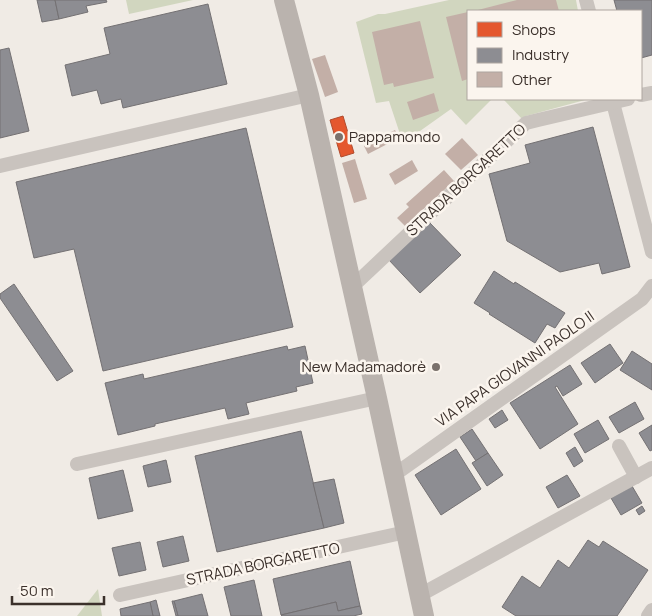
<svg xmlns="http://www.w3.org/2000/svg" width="652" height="616" font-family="Manrope,sans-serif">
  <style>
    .green { fill: #d1d6bf }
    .shops { fill: #e4572e; stroke: #b14b2d }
    .industry { fill: #8d8d92; stroke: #747173 }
    .building { fill: #c3afa7 }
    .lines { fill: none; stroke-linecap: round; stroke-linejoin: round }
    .street { stroke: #c9c3be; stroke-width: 14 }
    .secondary { stroke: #bab3ae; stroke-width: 20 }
    .poi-dot { fill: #7a716c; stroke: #fbf5ee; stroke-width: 2 }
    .labels { text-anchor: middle; stroke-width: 5; stroke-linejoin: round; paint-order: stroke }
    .poi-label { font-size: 15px; fill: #3b302b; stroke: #fbf5ee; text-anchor: start }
    .street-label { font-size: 15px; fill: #3b302b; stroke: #fbf5ee }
  </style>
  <rect width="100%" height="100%" fill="#f0ebe5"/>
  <g class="green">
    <polygon points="126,0 193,0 129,14"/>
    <polygon points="449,0 576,0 578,11 468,11 468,99 492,99 466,125 451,109 420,131 401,137 389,101 376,103 356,22 378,14 385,14"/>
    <polygon points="503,99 584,99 585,100 526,116 522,119"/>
    <polygon points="98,589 102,616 77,616"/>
  </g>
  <polygon class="shops" points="343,116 354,153 341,157 330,120"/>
  <g class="industry">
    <polygon points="37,0 55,0 59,19 42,22"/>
    <polygon points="55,0 106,0 107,2 86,6 88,12 59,19"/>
    <polygon points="614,0 652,0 652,55 641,58 641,11 617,11"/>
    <polygon points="208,4 227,84 123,108 121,99 101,104 97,90 72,96 65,65 110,54 104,28"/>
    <polygon points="9,48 29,131 0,138 0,50"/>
    <polygon points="593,127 630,267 602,274 599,263 560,272 507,241 489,174 530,163 525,145"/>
    <polygon points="246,128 293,327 103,371 74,249 34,258 16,182"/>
    <polygon points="428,221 461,255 420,293 388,259"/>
    <polygon points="494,271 514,284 515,282 565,313 555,328 547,324 535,343 489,314 490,313 474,303"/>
    <polygon points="14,284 73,371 57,381 0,298 0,294"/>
    <polygon points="610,344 623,363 595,383 581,363"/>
    <polygon points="287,346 288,350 305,346 313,383 296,387 297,391 246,403 249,414 228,419 225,408 155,424 155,426 118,435 105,383 143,374 144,379"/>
    <polygon points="632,351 652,364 652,390 620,370"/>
    <polygon points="570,365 582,384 563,396 557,386 555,387 578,424 540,449 510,403"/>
    <polygon points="635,402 644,419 619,433 609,417"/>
    <polygon points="502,410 508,420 495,428 489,419"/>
    <polygon points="598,420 609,439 585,453 574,434"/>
    <polygon points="652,425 652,450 650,451 639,433"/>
    <polygon points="472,429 488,453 476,461 460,437"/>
    <polygon points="301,431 324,528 217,552 195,456"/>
    <polygon points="575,447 583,461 574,467 566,453"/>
    <polygon points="456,449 481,489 441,515 415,475"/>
    <polygon points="488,453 503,475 487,486 472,463"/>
    <polygon points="166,460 171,482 148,487 143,466"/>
    <polygon points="123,470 133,511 98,519 89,478"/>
    <polygon points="567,475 580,496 558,508 546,487"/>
    <polygon points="334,479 344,523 324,528 313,483"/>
    <polygon points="632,486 642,503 621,515 611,498"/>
    <polygon points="642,506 645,511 639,515 636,510"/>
    <polygon points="183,536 189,561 163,567 157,542"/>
    <polygon points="588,540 599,547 603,541 648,570 617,616 516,616 502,607 522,576 540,588 558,560 569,568"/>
    <polygon points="140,542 146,570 119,576 112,548"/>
    <polygon points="350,561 360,606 338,611 336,602 281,615 273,579"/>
    <polygon points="254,580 262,616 231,616 224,587"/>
    <polygon points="202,594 208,616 178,616 174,601"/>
    <polygon points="156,600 160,616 153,616 150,602"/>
    <polygon points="172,601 174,601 178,616 176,616"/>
    <polygon points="150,602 153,616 121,616 120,609"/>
    <polygon points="336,602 338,611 360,606 362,614 353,616 282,616 281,615"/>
  </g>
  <g class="building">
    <polygon points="517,0 556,0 559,11 474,11"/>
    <polygon points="468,12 468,79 462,81 446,17"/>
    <polygon points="420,21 434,78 394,87 393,83 384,85 372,32"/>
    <polygon points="325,55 338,92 325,97 312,59"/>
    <polygon points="434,93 439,111 413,120 407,102"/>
    <polygon points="395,130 399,138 368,154 364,146"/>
    <polygon points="462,138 478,155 461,170 445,154"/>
    <polygon points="355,159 367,199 354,203 342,163"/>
    <polygon points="412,160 418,171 395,185 389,174"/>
    <polygon points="444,170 454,181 405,226 397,218 409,207 406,204"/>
  </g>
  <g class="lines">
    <g class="street">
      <polyline points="586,0 589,11"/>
      <polyline points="641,95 652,93"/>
      <polyline points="612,99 652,252"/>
      <polyline points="0,166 309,95"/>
      <polyline points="352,287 526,123 538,120 628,99"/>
      <polyline points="619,446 636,477"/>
      <polyline points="77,464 377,398"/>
      <polyline points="394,475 642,299 652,286"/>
      <polyline points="120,595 406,532"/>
      <polyline points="420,595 652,468"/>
      <polyline points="648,616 652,610"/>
    </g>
    <polyline class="secondary" points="284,0 309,95 377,398 424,616"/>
  </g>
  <g class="poi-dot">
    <circle cx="339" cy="137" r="5"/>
    <circle cx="436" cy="367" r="5"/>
  </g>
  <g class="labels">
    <g class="poi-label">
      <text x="349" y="142">Pappamondo</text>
      <text x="426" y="372" text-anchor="end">New Madamadorè</text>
    </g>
    <g class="street-label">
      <text transform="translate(466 180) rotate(-43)" y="5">STRADA BORGARETTO</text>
      <text transform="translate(515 369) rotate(-35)" y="5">VIA PAPA GIOVANNI PAOLO II</text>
      <text transform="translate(263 564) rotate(-12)" y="5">STRADA BORGARETTO</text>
    </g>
  </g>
  <rect x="467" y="10" width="175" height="90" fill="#fbf5ee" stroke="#aea6a0"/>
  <rect x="477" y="22" width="25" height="15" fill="#e4572e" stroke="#aea6a0"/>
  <text x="512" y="35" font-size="15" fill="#3b302b">Shops</text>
  <rect x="477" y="48" width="25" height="15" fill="#8d8d92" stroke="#aea6a0"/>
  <text x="512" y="60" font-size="15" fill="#3b302b">Industry</text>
  <rect x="477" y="72" width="25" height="15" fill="#c3afa7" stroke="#aea6a0"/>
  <text x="512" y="85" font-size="15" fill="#3b302b">Other</text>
  <path d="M12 596v8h92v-8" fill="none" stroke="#3b302b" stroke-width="2.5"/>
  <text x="20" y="596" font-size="15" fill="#3b302b" stroke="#fbf5ee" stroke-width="4" paint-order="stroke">50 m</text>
</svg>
